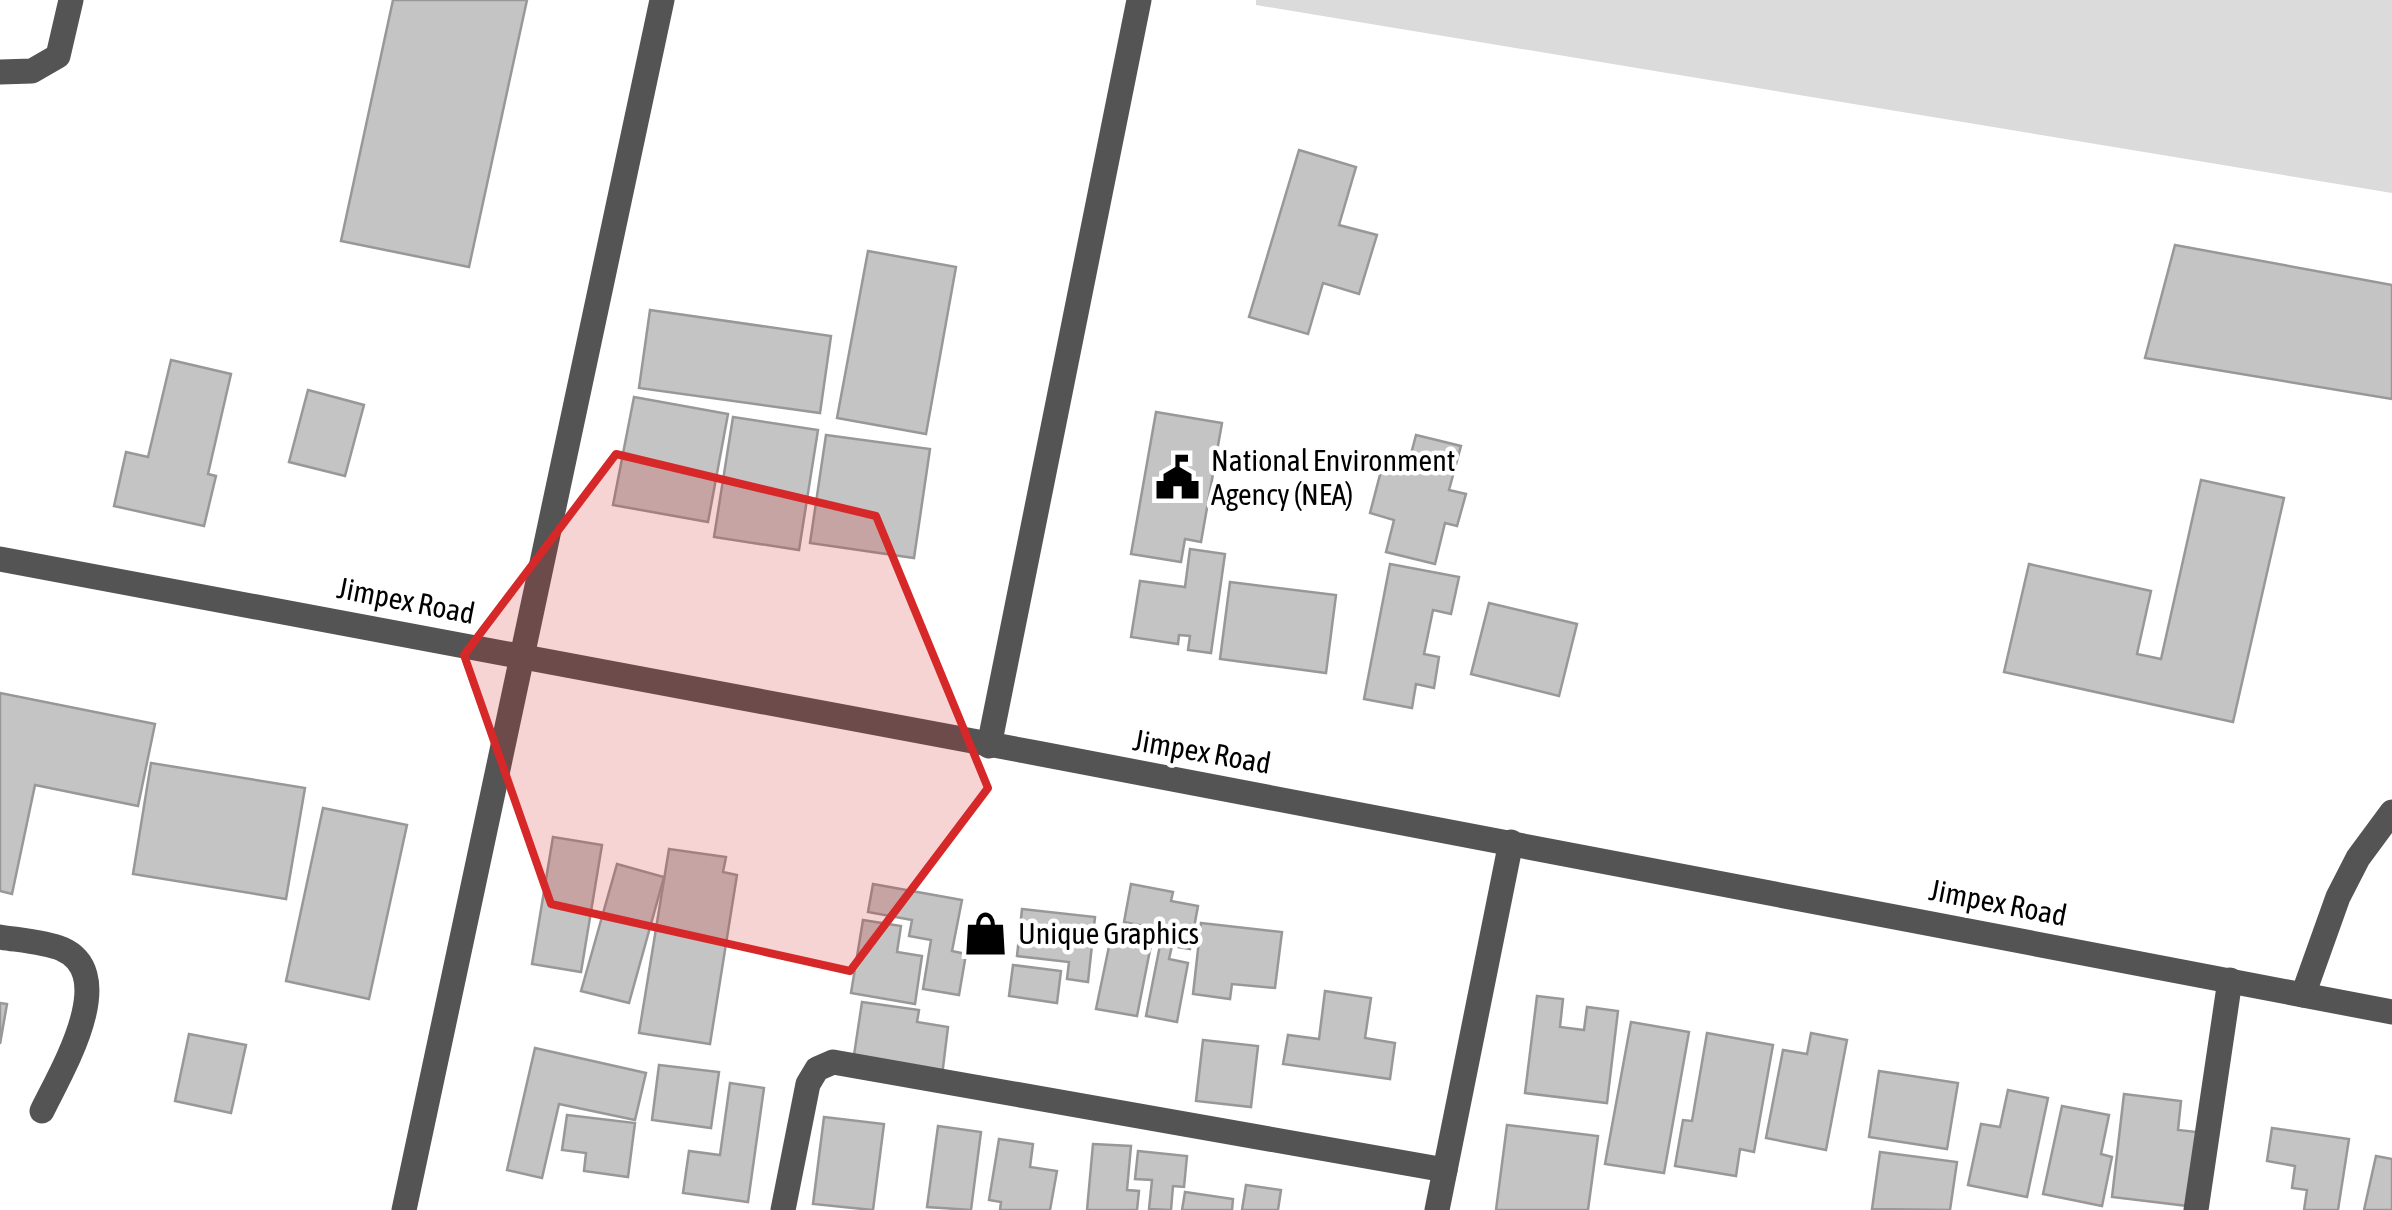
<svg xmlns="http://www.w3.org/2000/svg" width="2392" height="1210" font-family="'Asap Condensed',sans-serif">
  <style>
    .green { fill: #dbdbdb }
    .building { fill: #c4c4c4; stroke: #989898; stroke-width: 2.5 }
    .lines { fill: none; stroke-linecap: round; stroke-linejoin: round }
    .minor { stroke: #545454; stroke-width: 25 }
    .marked { fill: #d62828; fill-opacity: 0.2; stroke: #d62828; stroke-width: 8; stroke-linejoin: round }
    .labels { text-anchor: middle; stroke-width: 9; stroke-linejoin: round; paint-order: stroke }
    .poi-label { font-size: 30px; fill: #000; stroke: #fff; text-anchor: start }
    .street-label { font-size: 30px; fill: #000; stroke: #fff }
  </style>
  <rect width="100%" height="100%" fill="#fff"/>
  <polygon class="green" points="1256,0 2392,0 2392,193 1256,5"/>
  <g class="building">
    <polygon points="393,0 527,0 469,267 341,241"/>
    <polygon points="1299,150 1356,167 1339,225 1377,235 1359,294 1323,283 1308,334 1249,317"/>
    <polygon points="2175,245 2392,285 2392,399 2145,358"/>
    <polygon points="868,251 956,267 926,434 837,418"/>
    <polygon points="650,310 831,336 820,413 639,388"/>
    <polygon points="171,360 231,374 208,474 216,476 204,526 114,506 126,452 148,457"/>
    <polygon points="308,390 364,405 345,476 289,462"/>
    <polygon points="634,397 728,414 708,522 613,505"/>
    <polygon points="1156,412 1222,423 1201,542 1185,539 1181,562 1131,554"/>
    <polygon points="733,417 818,430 799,550 714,537"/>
    <polygon points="826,435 930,449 914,558 810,543"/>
    <polygon points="1416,435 1461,446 1449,490 1466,494 1457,526 1445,523 1435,564 1386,552 1394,520 1370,513 1382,467 1406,473"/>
    <polygon points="2201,480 2284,498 2233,722 2004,672 2029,564 2151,591 2137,654 2161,659"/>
    <polygon points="1190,549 1225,554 1211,653 1188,650 1190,636 1179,635 1178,644 1131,637 1140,581 1185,587"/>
    <polygon points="1390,564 1459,577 1451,614 1433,610 1424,654 1439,657 1434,688 1416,684 1412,708 1364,699"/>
    <polygon points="1230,582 1336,595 1326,673 1220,659"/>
    <polygon points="1489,603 1577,624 1559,696 1471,674"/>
    <polygon points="0,693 155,724 138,806 35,785 12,894 0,891"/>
    <polygon points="151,763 305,788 286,899 133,874"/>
    <polygon points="323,808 407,825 369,999 286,981"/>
    <polygon points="553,837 602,845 581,972 532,964"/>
    <polygon points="669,849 726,857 723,872 737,875 710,1044 639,1033"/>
    <polygon points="617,864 664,877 629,1003 581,991"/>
    <polygon points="873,884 962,900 952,951 966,954 959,995 923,989 931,940 909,936 912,920 868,912"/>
    <polygon points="1131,884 1173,892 1171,901 1198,906 1190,949 1172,946 1169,959 1188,963 1177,1022 1146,1016 1163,930 1124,922"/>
    <polygon points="1022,909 1095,917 1088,982 1067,979 1069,962 1017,956"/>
    <polygon points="863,920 901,926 897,952 922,956 915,1004 851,993"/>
    <polygon points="1201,923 1282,932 1275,988 1232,984 1230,999 1193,994"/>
    <polygon points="1112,932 1152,940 1137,1016 1096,1009"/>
    <polygon points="1013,965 1061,971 1057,1003 1009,996"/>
    <polygon points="1325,991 1371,998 1365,1038 1395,1043 1390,1079 1283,1064 1288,1035 1319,1039"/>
    <polygon points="1537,996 1563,999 1560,1027 1584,1030 1587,1007 1618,1011 1607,1103 1525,1093"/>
    <polygon points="862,1002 919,1010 917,1022 948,1027 942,1076 854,1055"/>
    <polygon points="0,1003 7,1004 0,1044"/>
    <polygon points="1631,1022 1689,1032 1664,1173 1605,1164"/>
    <polygon points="1707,1033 1773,1045 1754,1152 1740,1149 1736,1176 1675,1166 1683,1120 1692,1121"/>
    <polygon points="1811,1033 1847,1040 1826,1150 1766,1138 1783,1050 1807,1054"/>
    <polygon points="189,1034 246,1045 231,1113 175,1101"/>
    <polygon points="1203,1040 1258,1046 1251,1107 1196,1101"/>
    <polygon points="535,1048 646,1073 635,1120 559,1104 542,1178 507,1170"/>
    <polygon points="659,1065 719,1072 711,1128 652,1120"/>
    <polygon points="1879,1071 1958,1083 1947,1149 1869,1137"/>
    <polygon points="730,1083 764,1088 748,1202 683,1193 689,1151 720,1155"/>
    <polygon points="2008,1090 2048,1098 2027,1197 1968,1185 1981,1124 2000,1127"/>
    <polygon points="2124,1094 2181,1101 2178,1130 2197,1132 2188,1206 2112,1197"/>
    <polygon points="2062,1106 2109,1115 2101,1154 2112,1157 2102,1206 2043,1194"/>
    <polygon points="567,1115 635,1123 628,1177 584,1171 586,1153 562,1150"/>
    <polygon points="824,1117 884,1124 873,1210 813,1204"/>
    <polygon points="1507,1125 1598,1136 1588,1210 1496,1210"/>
    <polygon points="938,1126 981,1132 971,1210 927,1207"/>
    <polygon points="2272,1128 2349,1139 2338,1210 2304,1210 2307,1190 2292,1188 2295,1166 2267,1161"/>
    <polygon points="999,1139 1033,1144 1030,1167 1057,1171 1050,1210 1000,1210 1001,1202 989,1200"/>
    <polygon points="1093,1144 1131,1146 1127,1190 1139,1191 1137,1210 1087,1210"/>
    <polygon points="1138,1151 1187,1156 1184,1187 1173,1186 1171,1210 1149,1209 1152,1180 1135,1179"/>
    <polygon points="1880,1152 1957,1162 1950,1210 1872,1209"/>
    <polygon points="2376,1156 2392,1159 2392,1210 2364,1210"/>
    <polygon points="1246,1185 1281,1190 1278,1210 1242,1210"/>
    <polygon points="1185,1192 1233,1199 1232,1210 1182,1210"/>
  </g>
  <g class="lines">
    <g class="minor">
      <polyline points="0,72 32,71 58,56 71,0"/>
      <path d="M 0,559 C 798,707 1595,858 2392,1012"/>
      <polyline points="989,746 1139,0"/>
      <path d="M 0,937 C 18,940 45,942 62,949 C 121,975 59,1075 42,1111"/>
      <polyline points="2303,995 2338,897 2358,858 2392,812"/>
      <polyline points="404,1210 662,0"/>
      <polyline points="783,1210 808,1084 817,1069 833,1062 1445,1170"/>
      <polyline points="1437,1210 1511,842"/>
      <polyline points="2196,1210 2230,980"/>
    </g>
  </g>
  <path class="marked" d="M 616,454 L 876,516 L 988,788 L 850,971 L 551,904 L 464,655 Z"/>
  <defs>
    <symbol id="civic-bare" viewBox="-9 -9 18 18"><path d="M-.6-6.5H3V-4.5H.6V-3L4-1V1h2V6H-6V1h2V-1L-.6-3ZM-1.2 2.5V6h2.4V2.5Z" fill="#000" stroke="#fff" stroke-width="2.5" paint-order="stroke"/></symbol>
    <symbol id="shop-bare" viewBox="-9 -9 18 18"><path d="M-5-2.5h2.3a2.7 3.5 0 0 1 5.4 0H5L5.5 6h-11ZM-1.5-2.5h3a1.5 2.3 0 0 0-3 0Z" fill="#000" stroke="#fff" stroke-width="2.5" paint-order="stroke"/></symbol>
  </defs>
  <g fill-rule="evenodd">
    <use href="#civic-bare" x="1146" y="446" width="63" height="63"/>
    <use href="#shop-bare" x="954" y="902" width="63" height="63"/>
  </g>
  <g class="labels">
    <g class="poi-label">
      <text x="1211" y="471">National Environment<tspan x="1211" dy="34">Agency (NEA)</tspan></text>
      <text x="1018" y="944">Unique Graphics</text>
    </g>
    <g class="street-label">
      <text transform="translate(406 601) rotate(11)" y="10">Jimpex Road</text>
      <text transform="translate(1202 752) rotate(10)" y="10">Jimpex Road</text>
      <text transform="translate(1998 903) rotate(11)" y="10">Jimpex Road</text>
    </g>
  </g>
</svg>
